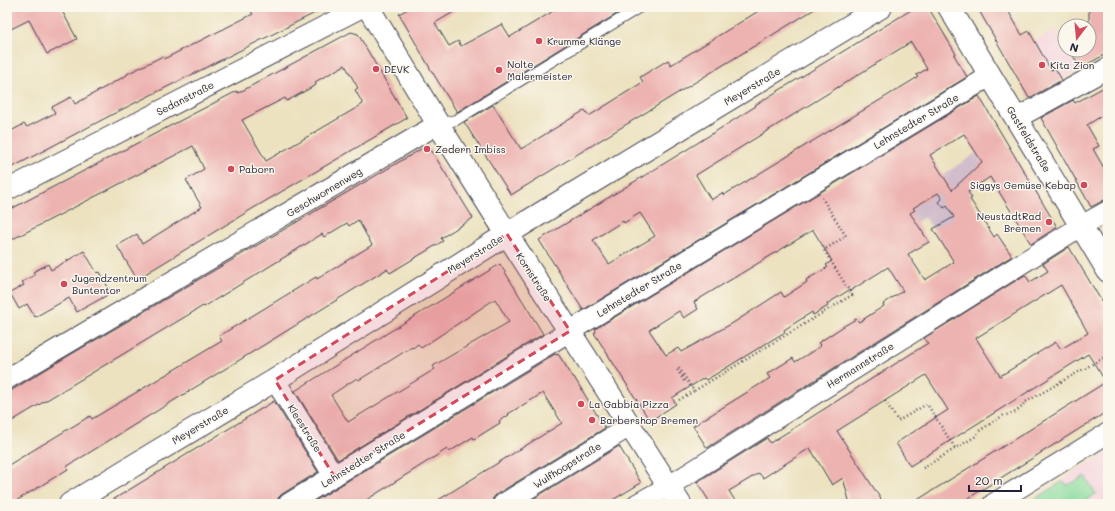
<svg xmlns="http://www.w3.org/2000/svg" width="1115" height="511" font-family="Mali,sans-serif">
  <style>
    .built { fill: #f5cfdc }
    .industrial { fill: #d1bdcc }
    .green { fill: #87db9c; stroke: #547e6c }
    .building { fill: #edb3b1; fill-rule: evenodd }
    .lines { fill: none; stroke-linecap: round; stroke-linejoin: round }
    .service-casing { stroke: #403f4f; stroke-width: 12 }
    .minor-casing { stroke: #403f4f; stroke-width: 22 }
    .tertiary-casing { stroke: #403f4f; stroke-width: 24 }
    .path { stroke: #403f4f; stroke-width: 2.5; stroke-dasharray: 1 3; stroke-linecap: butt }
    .service { stroke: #fff; stroke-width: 10 }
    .minor { stroke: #fff; stroke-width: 20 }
    .tertiary { stroke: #fff; stroke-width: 22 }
    .marked { fill: #d1495b; fill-opacity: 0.2; stroke: #d1495b; stroke-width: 3; stroke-dasharray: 8 5; stroke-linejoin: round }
    .poi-dot { fill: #d1495b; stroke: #fbf7ec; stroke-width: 1.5 }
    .labels { text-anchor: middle; stroke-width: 3; stroke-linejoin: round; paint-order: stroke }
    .poi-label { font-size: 10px; fill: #22223b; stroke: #fbf7ec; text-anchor: start }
    .street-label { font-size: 10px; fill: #22223b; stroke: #fbf7ec }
  </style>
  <rect width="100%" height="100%" fill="#fbf7ec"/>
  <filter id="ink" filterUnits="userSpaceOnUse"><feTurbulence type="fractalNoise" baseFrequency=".025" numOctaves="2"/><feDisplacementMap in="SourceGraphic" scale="8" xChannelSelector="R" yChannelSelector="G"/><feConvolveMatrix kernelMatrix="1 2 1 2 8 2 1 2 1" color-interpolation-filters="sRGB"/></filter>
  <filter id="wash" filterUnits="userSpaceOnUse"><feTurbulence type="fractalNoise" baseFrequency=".012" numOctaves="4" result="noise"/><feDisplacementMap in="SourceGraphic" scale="16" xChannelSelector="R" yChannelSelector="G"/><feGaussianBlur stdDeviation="0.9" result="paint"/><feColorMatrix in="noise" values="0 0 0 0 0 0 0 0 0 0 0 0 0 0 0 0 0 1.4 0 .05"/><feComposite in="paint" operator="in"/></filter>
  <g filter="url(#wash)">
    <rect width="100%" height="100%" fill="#ece2c0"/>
    <g class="built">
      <polygon points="1055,30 1065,47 1065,50 1066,50 1078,70 1029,98 1006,57"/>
      <polygon points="1108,451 1108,504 1025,504"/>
    </g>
    <polygon class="industrial" points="976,153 982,163 972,189 968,192 972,198 970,199 943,245 925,217 896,234 913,262 893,275 886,264 906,196 943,175"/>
    <polygon class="green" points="1085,476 1096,494 1083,502 1077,501 1075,504 1027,504 1062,482 1068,485"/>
    <g id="blocks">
      <g class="building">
        <polygon points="7,7 60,7 77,39 47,54 29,20 7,31"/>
        <polygon points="260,7 327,7 117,112 7,170 7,133 24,124 27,127 55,113 52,107 71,97 75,104 127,75 127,74 163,56 164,59 253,14 251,12"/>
        <polygon points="411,7 462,7 435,23 449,46 458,41 461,46 502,24 510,37 560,7 628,7 457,112 431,70 399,14"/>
        <polygon points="765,7 818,7 511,195 464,122 493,105 521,149 585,110 589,116 643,82 640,77 668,60 671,65"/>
        <path d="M 916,7 L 928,7 L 956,54 L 954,55 L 967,77 L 583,310 L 539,240 L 683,152 L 756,106 L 755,105 ZM 911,42 L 927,69 L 916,75 L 918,77 L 724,195 L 722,193 L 711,200 L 696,175 ZM 640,213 L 655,236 L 609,264 L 593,240 L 623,221 L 624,223 Z"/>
        <polygon points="977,7 1006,7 1022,35 1029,31 1051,70 1055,68 1062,80 1029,98"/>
        <polygon points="1089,7 1108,7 1108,53 1080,68 1070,50 1089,50"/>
        <path d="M 351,32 L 358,34 L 407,118 L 252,209 L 137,279 L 117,246 L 137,234 L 142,244 L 202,207 L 186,180 L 204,169 L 193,146 L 7,242 L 7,211 L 237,91 L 238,93 ZM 345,65 L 358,88 L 355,90 L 363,104 L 266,161 L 242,120 L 285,98 L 287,101 L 316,85 L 315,82 Z"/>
        <polygon points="1108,85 1108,112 1087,125 1099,146 1093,149 1108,175 1108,198 1091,207 1041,118 1073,100 1075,103"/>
        <path d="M 979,96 L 1057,227 L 1031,244 L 990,177 L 968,192 L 972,198 L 970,199 L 994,237 L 997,234 L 1012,256 L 707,448 L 693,426 L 770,378 L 767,374 L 793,358 L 795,362 L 821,346 L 818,343 L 844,326 L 856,319 L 859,322 L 884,306 L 883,304 L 903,291 L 888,267 L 850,291 L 849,290 L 827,304 L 828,306 L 813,315 L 812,312 L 784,330 L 785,332 L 721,371 L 706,380 L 704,378 L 672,398 L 676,404 L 650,421 L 594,333 L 596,332 L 595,329 ZM 964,134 L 982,162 L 952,190 L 930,155 ZM 938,193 L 942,199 L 939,202 L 944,208 L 947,206 L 954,217 L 933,229 L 954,262 L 925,280 L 908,254 L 929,242 L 910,213 L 915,210 L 913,208 ZM 813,230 L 832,261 L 826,265 L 828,267 L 806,280 L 807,282 L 784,297 L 781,292 L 733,323 L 681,352 L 678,348 L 666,355 L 649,330 L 679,311 L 684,318 L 698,309 L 694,302 Z"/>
        <polygon points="428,145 473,218 441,238 443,241 390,273 387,269 79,459 66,467 68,469 11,504 7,504 7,466 90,416 92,419 222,341 219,336 316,277 317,279 372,245 358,220 349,226 347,223 324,237 322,234 215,300 204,307 203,306 7,424 7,393 58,362"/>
        <path d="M 1069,247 L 1108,312 L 1108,411 L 959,504 L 911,504 L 1106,382 L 1088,354 L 910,466 L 896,443 L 948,410 L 926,375 L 837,431 L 884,504 L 850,504 L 843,478 L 832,485 L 810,448 L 763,478 L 759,473 L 729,491 L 737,504 L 711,504 L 697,482 L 767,438 L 770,443 L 810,418 L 928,343 L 924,338 L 1025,275 L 1030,282 L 1048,271 L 1043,264 ZM 1061,285 L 1088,333 L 1061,349 L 1056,342 L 1000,376 L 976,338 Z"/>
        <polygon points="84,251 97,273 100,272 111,293 77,312 69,298 35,317 27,304 19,309 10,293 24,285 22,282 35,275 33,272 48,264 51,270"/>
        <path d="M 500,264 L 543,334 L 338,460 L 295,391 L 386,334 ZM 495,299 L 509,322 L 433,366 L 435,369 L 348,422 L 331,395 L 357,378 L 359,380 L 412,347 L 413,348 L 418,344 L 421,348 Z"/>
        <polygon points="555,354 556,355 558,354 573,377 574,377 605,428 497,494 493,498 492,504 432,504 562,423 543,393 508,414 509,415 499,421 500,423 474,439 473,437 449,452 447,449 360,504 310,504"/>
        <polygon points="274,401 318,472 282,494 278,498 277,504 106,504"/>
        <polygon points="619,446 641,483 606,504 525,504"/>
      </g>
    </g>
  </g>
  <g filter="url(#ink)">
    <use href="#blocks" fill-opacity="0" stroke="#403f4f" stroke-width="1"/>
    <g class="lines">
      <defs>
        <polyline id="service" points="438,124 456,120 640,7"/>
        <g id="minor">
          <polyline points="1017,118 1108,68"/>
          <polyline points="7,190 362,7"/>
          <polyline points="7,379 438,124"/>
          <polyline points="275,380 334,476"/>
          <polyline points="288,504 570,331 990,76"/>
          <polyline points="503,504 630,426"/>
          <polyline points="637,504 669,486 1081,226 1108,211"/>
          <polyline points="993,504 1108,433"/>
        </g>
        <g id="tertiary">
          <polyline points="368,7 438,124 507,234 680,504"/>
          <polyline points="949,7 1108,271"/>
          <polyline points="70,504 275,380 525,223 881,7"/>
        </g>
      </defs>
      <use href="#service" class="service-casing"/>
      <use href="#minor" class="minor-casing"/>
      <use href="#tertiary" class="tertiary-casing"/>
      <g class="path">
        <polyline points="684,381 677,369 679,368 694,391 852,295 824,250 846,236 822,198"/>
        <polyline points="679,400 694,391"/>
        <polyline points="885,401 898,421 927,404 955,448"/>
        <path d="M 923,468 L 976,436 L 979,431 L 1004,415 C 1012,415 1021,410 1024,403 L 1103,358"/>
      </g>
      <use href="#service" class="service"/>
      <use href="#minor" class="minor"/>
      <use href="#tertiary" class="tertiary"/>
    </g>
  </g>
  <path class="marked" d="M 507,234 L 570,331 L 334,476 L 275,380 Z"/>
  <g class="poi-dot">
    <circle cx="539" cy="41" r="4"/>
    <circle cx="1042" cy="65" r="4"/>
    <circle cx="376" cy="69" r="4"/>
    <circle cx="499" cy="70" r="4"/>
    <circle cx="427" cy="149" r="4"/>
    <circle cx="231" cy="169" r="4"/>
    <circle cx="1084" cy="185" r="4"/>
    <circle cx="1049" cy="222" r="4"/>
    <circle cx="64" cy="284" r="4"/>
    <circle cx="581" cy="404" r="4"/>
    <circle cx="592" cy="420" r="4"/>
  </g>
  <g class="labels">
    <g class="poi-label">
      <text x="547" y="45">Krumme Klänge</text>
      <text x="507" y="68">Nolte<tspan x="507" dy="12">Malermeister</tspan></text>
      <text x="1050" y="69">Kita Zion</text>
      <text x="384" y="73">DEVK</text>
      <text x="435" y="153">Zedern Imbiss</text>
      <text x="239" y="173">Paborn</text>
      <text x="1076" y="189" text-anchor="end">Siggys Gemüse Kebap</text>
      <text x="1041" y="220" text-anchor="end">NeustadtRad<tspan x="1041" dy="12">Bremen</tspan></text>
      <text x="72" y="282">Jugendzentrum<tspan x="72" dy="12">Buntentor</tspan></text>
      <text x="589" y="408">La Gabbia Pizza</text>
      <text x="600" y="424">Barbershop Bremen</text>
    </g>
    <g class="street-label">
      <text transform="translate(752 86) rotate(-31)" y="4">Meyerstraße</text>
      <text transform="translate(185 98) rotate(-27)" y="4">Sedanstraße</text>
      <text transform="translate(916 121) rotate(-31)" y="4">Lehnstedter Straße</text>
      <text transform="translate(1029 139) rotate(59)" y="4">Gastfeldstraße</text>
      <text transform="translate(324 192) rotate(-31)" y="4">Geschwornenweg</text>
      <text transform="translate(475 254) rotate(-32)" y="4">Meyerstraße</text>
      <text transform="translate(534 277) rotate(57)" y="4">Kornstraße</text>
      <text transform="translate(639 289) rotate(-31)" y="4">Lehnstedter Straße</text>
      <text transform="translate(860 365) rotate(-32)" y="4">Hermannstraße</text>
      <text transform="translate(200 425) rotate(-31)" y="4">Meyerstraße</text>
      <text transform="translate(305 428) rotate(58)" y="4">Kleestraße</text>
      <text transform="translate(363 459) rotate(-32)" y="4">Lehnstedter Straße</text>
      <text transform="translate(567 465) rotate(-32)" y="4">Wulfhoopstraße</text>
    </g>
  </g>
  <rect width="1115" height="511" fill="none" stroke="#fbf7ec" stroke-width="24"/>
  <g transform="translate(1077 38) rotate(196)"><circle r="19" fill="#fbf7ec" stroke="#a4a2a5"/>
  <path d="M0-3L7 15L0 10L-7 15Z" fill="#d1495b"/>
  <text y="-6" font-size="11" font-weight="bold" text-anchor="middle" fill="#22223b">N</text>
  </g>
  <path d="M969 485v6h52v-6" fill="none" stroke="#22223b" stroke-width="2"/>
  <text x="975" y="485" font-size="12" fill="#22223b" stroke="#fbf7ec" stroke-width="3" paint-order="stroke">20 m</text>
</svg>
